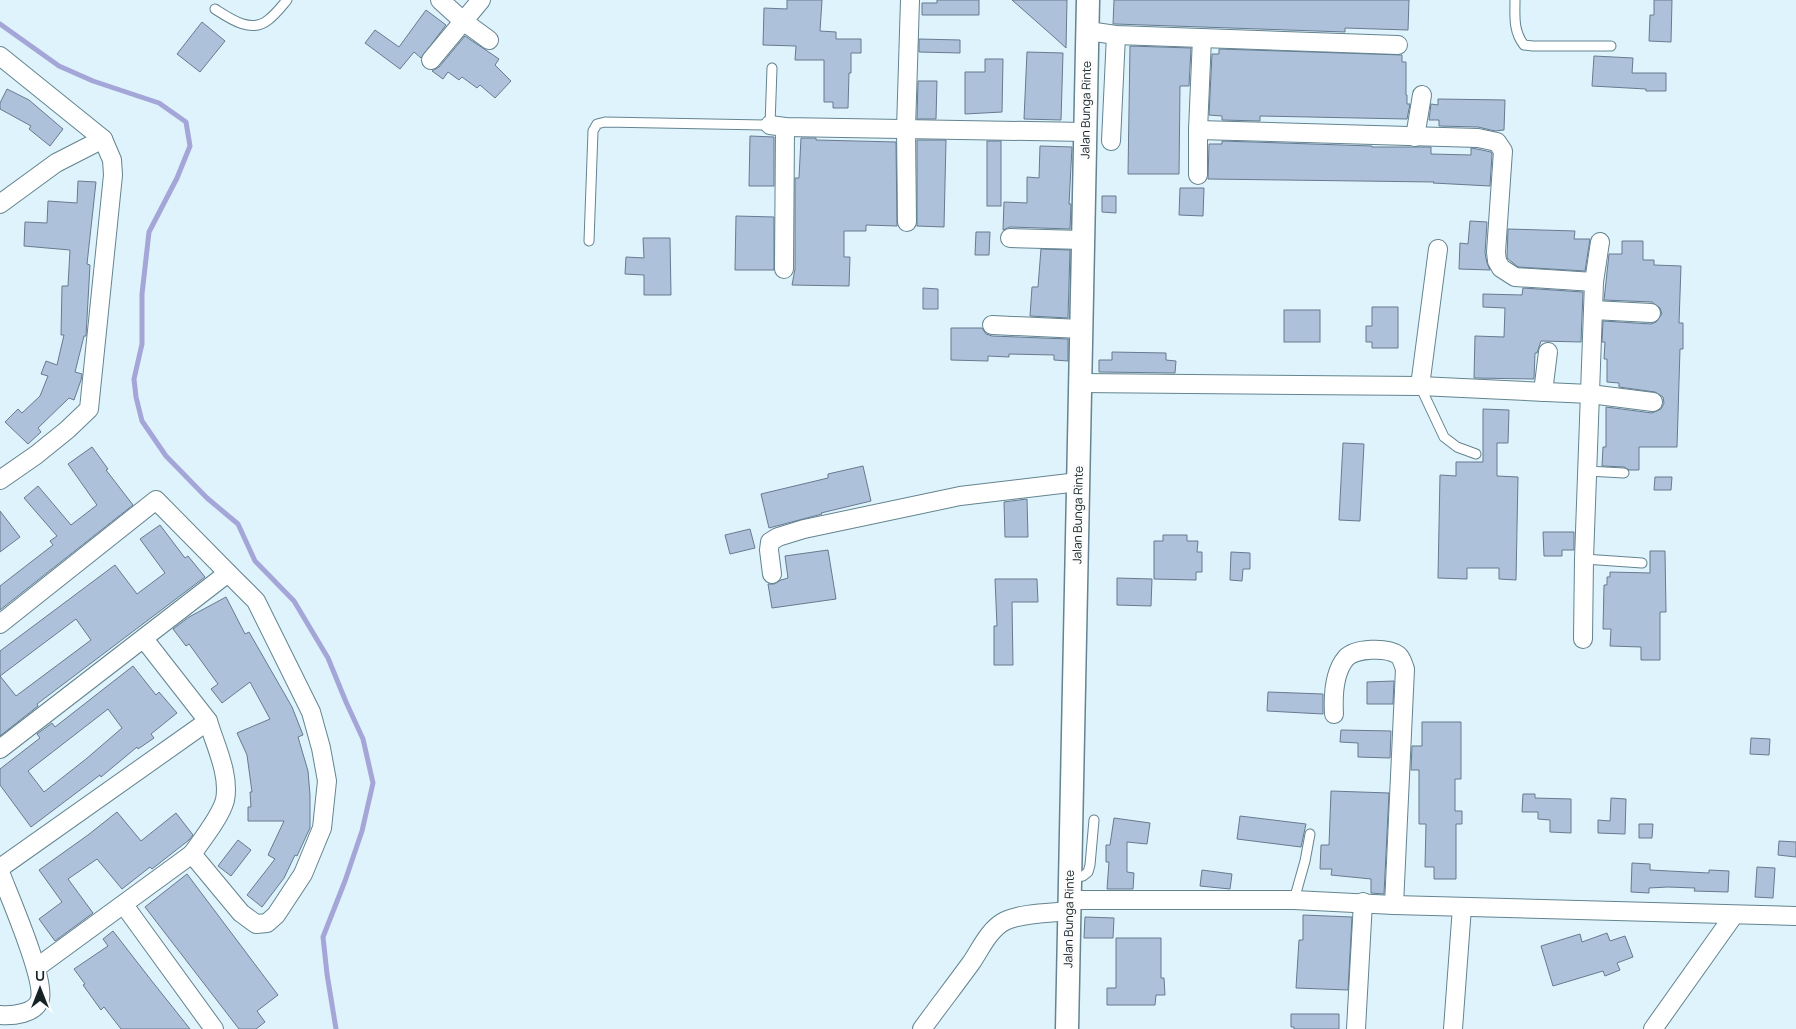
<svg xmlns="http://www.w3.org/2000/svg" width="1796" height="1029" font-family="Manrope,sans-serif">
  <style>
    .lines { fill: none; stroke-linecap: round; stroke-linejoin: round }
    .stream { stroke: #a5a6d8; stroke-width: 5 }
    .building { fill: #adc2da; stroke: #677a90; fill-rule: evenodd }
    .service-casing { stroke: #638490; stroke-width: 11 }
    .minor-casing { stroke: #638490; stroke-width: 20 }
    .tertiary-casing { stroke: #638490; stroke-width: 25 }
    .service { stroke: #fff; stroke-width: 9 }
    .minor { stroke: #fff; stroke-width: 18 }
    .tertiary { stroke: #fff; stroke-width: 22 }
    .labels { text-anchor: middle; stroke-width: 5; stroke-linejoin: round; paint-order: stroke }
    .street-label { font-size: 12px; fill: #152327; stroke: #fcfcfc }
  </style>
  <rect width="100%" height="100%" fill="#def3fb"/>
  <g class="lines">
    <polyline class="stream" points="0,24 59,66 93,81 159,103 186,122 190,146 177,178 149,232 142,294 142,344 134,379 136,397 142,421 166,456 207,498 238,524 255,561 294,601 328,658 346,702 363,739 373,783 362,831 345,881 323,937 327,974 336,1029"/>
  </g>
  <g class="building">
    <polygon points="787,0 822,0 820,31 836,32 836,39 861,39 861,53 851,53 851,73 849,73 848,108 833,108 833,102 824,102 824,60 795,60 796,46 763,45 764,8 787,9"/>
    <polygon points="937,0 979,0 979,15 922,15 922,3 937,3"/>
    <polygon points="1012,0 1067,0 1066,48 1054,37"/>
    <polygon points="1114,0 1409,0 1408,30 1345,28 1345,32 1116,24 1113,24"/>
    <polygon points="1654,0 1672,0 1671,42 1649,41 1650,15 1654,15"/>
    <polygon points="426,10 446,25 421,58 414,52 400,69 365,43 375,30 399,47"/>
    <polygon points="202,22 225,41 200,72 177,54"/>
    <polygon points="465,36 499,59 495,65 511,81 495,98 480,85 477,88 462,77 459,80 448,72 443,79 432,71 439,67"/>
    <polygon points="919,39 960,40 960,53 919,52"/>
    <polygon points="1130,46 1191,48 1189,86 1180,86 1179,174 1128,174"/>
    <polygon points="1219,49 1402,55 1402,62 1406,62 1406,95 1407,95 1407,104 1410,104 1407,119 1260,116 1260,121 1222,120 1222,116 1209,115 1212,54 1219,54"/>
    <polygon points="1027,52 1063,53 1061,120 1024,119"/>
    <polygon points="1594,56 1633,58 1632,73 1666,73 1666,91 1646,91 1646,89 1592,86"/>
    <polygon points="985,59 1003,59 1002,112 965,114 965,72 985,72"/>
    <polygon points="918,81 937,81 936,119 917,119"/>
    <polygon points="7,89 29,100 63,129 50,146 29,129 31,126 0,109 0,103"/>
    <polygon points="1438,99 1505,100 1504,130 1495,131 1478,127 1439,126 1439,120 1429,120 1431,104 1438,105"/>
    <polygon points="750,136 774,137 774,186 749,186"/>
    <polygon points="801,138 816,138 816,140 896,142 897,226 866,225 866,231 844,231 844,257 850,257 849,286 792,285 795,269 795,178 799,178"/>
    <polygon points="917,140 946,140 944,227 917,226"/>
    <rect x="987" y="141" width="14" height="65"/>
    <polygon points="1222,141 1372,146 1372,147 1431,147 1431,154 1471,155 1471,148 1477,149 1491,152 1492,154 1490,186 1433,183 1434,182 1208,179 1209,144 1222,144"/>
    <polygon points="1040,146 1072,147 1069,204 1071,204 1070,229 1010,227 1003,230 1004,202 1027,203 1027,177 1039,178"/>
    <polygon points="78,181 96,182 87,264 90,265 86,336 84,336 75,372 82,374 81,380 74,400 69,398 38,428 41,432 28,444 5,422 18,409 22,413 40,396 48,376 41,374 46,361 57,365 64,335 61,335 62,286 68,286 70,250 24,246 25,222 47,223 48,201 77,203"/>
    <polygon points="1180,188 1204,188 1203,216 1179,215"/>
    <polygon points="1102,196 1116,196 1116,213 1102,212"/>
    <polygon points="736,216 774,217 774,270 735,270"/>
    <polygon points="1470,221 1487,222 1485,253 1487,263 1490,270 1459,269 1460,243 1468,244"/>
    <polygon points="1508,229 1575,231 1574,239 1590,239 1585,271 1518,267 1507,258"/>
    <polygon points="976,232 990,232 989,255 975,255"/>
    <polygon points="643,238 670,238 671,295 644,295 644,275 625,274 626,257 644,258"/>
    <polygon points="1622,241 1643,241 1643,260 1654,260 1654,265 1681,266 1679,323 1683,323 1683,349 1680,349 1677,447 1639,447 1639,470 1629,470 1624,467 1602,466 1603,447 1606,447 1606,407 1652,413 1661,409 1664,403 1663,397 1655,392 1619,387 1619,383 1607,382 1607,359 1604,359 1605,342 1602,342 1603,321 1651,324 1656,322 1662,314 1660,308 1652,302 1604,300 1609,254 1622,254"/>
    <polygon points="1041,249 1070,250 1068,318 1030,316 1032,287 1038,287"/>
    <polygon points="923,288 938,289 938,309 923,309"/>
    <polygon points="1523,288 1583,292 1581,342 1541,341 1537,353 1535,353 1534,379 1474,378 1475,336 1504,337 1505,308 1483,307 1483,294 1522,295"/>
    <polygon points="1372,307 1398,307 1398,348 1372,348 1372,342 1366,342 1366,326 1372,326"/>
    <rect x="1284" y="310" width="36" height="32"/>
    <polygon points="951,328 982,328 986,334 992,336 1068,339 1068,361 1054,360 1054,355 1009,354 1009,357 988,356 988,361 951,360"/>
    <polygon points="1112,352 1166,353 1166,360 1176,361 1175,373 1099,372 1099,360 1112,360"/>
    <polygon points="1483,409 1509,410 1508,443 1497,443 1497,476 1518,477 1516,580 1499,579 1499,568 1467,568 1467,579 1438,578 1440,475 1456,476 1456,462 1483,462"/>
    <polygon points="1343,443 1364,444 1360,521 1339,520"/>
    <polygon points="92,447 108,469 106,470 133,505 0,610 0,586 53,545 50,541 57,536 24,498 38,486 71,525 97,505 68,464"/>
    <polygon points="863,466 871,501 821,513 822,514 769,528 761,494 828,478 828,474"/>
    <polygon points="1655,477 1672,477 1671,490 1654,490"/>
    <polygon points="1027,499 1028,537 1005,537 1004,502"/>
    <polygon points="0,511 20,537 0,552"/>
    <path d="M 160,525 L 185,558 L 188,556 L 205,577 L 37,704 L 38,706 L 0,736 L 0,651 L 115,565 L 137,594 L 165,573 L 140,539 ZM 76,619 L 91,640 L 16,696 L 0,676 Z"/>
    <polygon points="750,529 755,548 730,554 725,535"/>
    <polygon points="1543,532 1574,532 1574,550 1562,550 1562,556 1544,556"/>
    <polygon points="1163,535 1187,535 1187,541 1198,541 1197,552 1202,552 1202,572 1196,572 1196,580 1154,579 1154,541 1163,541"/>
    <polygon points="828,550 836,599 772,608 768,584 774,584 781,580 788,578 785,556"/>
    <polygon points="1650,551 1665,551 1666,612 1660,612 1660,660 1641,660 1641,647 1610,646 1611,629 1603,629 1604,585 1607,585 1607,577 1610,577 1610,572 1650,573"/>
    <polygon points="1231,552 1250,553 1250,569 1243,569 1242,581 1230,580"/>
    <polygon points="1117,578 1152,579 1151,606 1117,605"/>
    <polygon points="995,579 1037,579 1038,602 1012,602 1013,665 994,665 994,626 997,626"/>
    <polygon points="226,597 245,634 249,632 292,707 303,735 298,737 308,771 310,795 310,828 297,856 295,855 284,878 262,907 247,895 275,859 268,855 284,821 248,821 248,807 251,807 250,792 252,792 247,755 237,733 270,719 250,682 222,703 211,689 218,684 189,644 186,646 173,629 189,617"/>
    <path d="M 133,666 L 156,695 L 159,692 L 177,713 L 151,734 L 154,738 L 138,749 L 137,747 L 101,777 L 100,775 L 31,827 L 0,785 L 0,769 L 40,738 L 37,734 L 52,723 L 55,727 ZM 108,709 L 122,728 L 86,759 L 44,792 L 28,771 Z"/>
    <polygon points="1394,681 1393,704 1367,704 1367,682"/>
    <polygon points="1268,692 1323,694 1323,714 1267,711"/>
    <polygon points="1422,722 1461,722 1461,779 1455,779 1455,811 1462,811 1462,824 1456,824 1456,879 1434,879 1434,867 1425,867 1426,824 1419,824 1419,770 1411,770 1412,746 1422,746"/>
    <polygon points="1341,730 1391,731 1390,758 1358,757 1358,743 1340,742"/>
    <polygon points="1751,738 1770,739 1769,755 1750,754"/>
    <polygon points="1331,791 1389,793 1384,894 1371,893 1371,879 1331,875 1332,869 1320,869 1321,845 1329,845"/>
    <polygon points="1523,794 1535,794 1535,798 1571,799 1571,833 1550,832 1550,820 1538,819 1538,812 1522,812"/>
    <polygon points="1611,798 1626,799 1625,834 1598,833 1598,820 1610,821"/>
    <polygon points="117,812 141,841 176,813 193,835 189,840 152,869 150,867 122,889 97,859 68,879 93,913 55,941 39,919 62,902 39,870 88,835"/>
    <polygon points="1240,816 1306,824 1301,847 1237,839"/>
    <polygon points="1114,818 1150,823 1147,844 1127,842 1127,872 1134,873 1133,889 1107,889 1109,862 1106,862 1106,845 1110,845"/>
    <polygon points="1639,824 1653,824 1652,838 1639,838"/>
    <polygon points="238,840 251,850 231,876 218,866"/>
    <polygon points="1779,841 1796,842 1796,857 1778,855"/>
    <polygon points="1632,863 1650,864 1650,870 1669,871 1709,873 1709,870 1729,871 1728,892 1694,891 1695,888 1668,887 1649,888 1649,893 1631,892"/>
    <polygon points="1757,867 1775,868 1773,898 1755,897"/>
    <polygon points="1202,870 1232,874 1230,889 1200,886"/>
    <polygon points="187,874 278,995 257,1011 265,1022 256,1029 239,1029 145,907"/>
    <polygon points="1303,915 1352,917 1348,990 1296,988 1299,940 1303,940"/>
    <polygon points="1085,917 1114,918 1113,938 1084,938"/>
    <polygon points="113,931 151,980 190,1029 121,1029 104,1007 101,1010 83,985 85,984 74,969 108,946 103,939"/>
    <polygon points="1607,933 1610,941 1625,936 1633,957 1617,963 1620,970 1605,976 1603,971 1553,986 1541,946 1580,934 1582,942"/>
    <polygon points="1116,938 1161,938 1161,978 1164,978 1165,995 1156,995 1155,1005 1107,1005 1107,988 1116,988"/>
    <polygon points="1291,1014 1339,1014 1339,1029 1294,1029 1294,1027 1291,1027"/>
  </g>
  <g class="lines">
    <defs>
      <g id="service">
        <path d="M 1515,0 C 1515,16 1513,31 1524,45 L 1533,46 L 1611,46"/>
        <path d="M 215,9 C 229,18 251,34 268,20 C 275,15 281,7 287,0"/>
        <polyline points="589,241 593,131 597,124 605,122 770,125 772,68"/>
        <polyline points="1420,386 1444,437 1457,447 1476,454"/>
        <polyline points="1587,471 1624,473"/>
        <polyline points="1584,559 1642,563"/>
        <polyline points="1070,878 1083,876 1088,872 1090,865 1094,820"/>
        <polyline points="1294,900 1305,861 1310,834"/>
      </g>
      <g id="minor">
        <polyline points="440,0 463,21 489,40"/>
        <polyline points="1088,31 1116,35 1398,45"/>
        <polyline points="0,56 103,139 112,160 113,175 89,409 67,430 36,455 0,480"/>
        <polyline points="431,60 481,0"/>
        <polyline points="770,125 785,127 1085,132"/>
        <polyline points="1198,130 1478,138 1497,142 1503,151 1496,252 1497,261 1501,268 1515,277 1594,282"/>
        <polyline points="1415,137 1422,95"/>
        <polyline points="1111,141 1116,35"/>
        <polyline points="1198,175 1198,130 1202,38"/>
        <polyline points="0,204 56,163 103,139"/>
        <polyline points="907,222 906,129 910,0"/>
        <polyline points="1010,238 1083,240"/>
        <polyline points="784,269 785,127"/>
        <polyline points="1593,310 1651,313"/>
        <polyline points="992,325 1081,329"/>
        <polyline points="1080,383 1420,386 1590,394 1653,402"/>
        <polyline points="1420,386 1438,249"/>
        <polyline points="1543,392 1548,352"/>
        <polyline points="772,574 769,550 770,542 778,537 804,529 960,496 1078,482"/>
        <polyline points="0,624 156,500 228,573"/>
        <polyline points="1583,639 1584,559 1594,282 1600,242"/>
        <path d="M 1334,714 C 1333,696 1334,672 1346,658 C 1355,648 1387,647 1398,655 C 1402,658 1403,664 1405,669 L 1394,905"/>
        <polyline points="0,749 228,573 256,601 311,712 321,748 327,781 322,828 303,874 276,915 267,923 256,924 241,913 192,854 36,968"/>
        <path d="M 192,854 C 202,840 221,816 225,800 C 230,774 215,745 208,721"/>
        <polyline points="0,868 208,721 144,639"/>
        <path d="M 0,872 C 9,896 45,977 40,999 C 36,1014 12,1016 0,1015"/>
        <polyline points="1070,900 1294,900 1394,905 1796,916"/>
        <polyline points="124,905 214,1029"/>
        <path d="M 922,1029 C 938,1007 955,985 971,963 C 980,950 989,929 1005,921 C 1021,913 1051,913 1070,911"/>
        <polyline points="1356,1029 1363,902"/>
        <polyline points="1453,1029 1462,907"/>
        <polyline points="1653,1029 1734,915"/>
      </g>
      <polyline id="tertiary" points="1067,1029 1088,0"/>
    </defs>
    <use href="#service" class="service-casing"/>
    <use href="#minor" class="minor-casing"/>
    <use href="#tertiary" class="tertiary-casing"/>
    <use href="#service" class="service"/>
    <use href="#minor" class="minor"/>
    <use href="#tertiary" class="tertiary"/>
  </g>
  <g class="labels">
    <g class="street-label">
      <text transform="translate(1086 110) rotate(-89)" y="4">Jalan Bunga Rinte</text>
      <text transform="translate(1078 515) rotate(-89)" y="4">Jalan Bunga Rinte</text>
      <text transform="translate(1069 919) rotate(-89)" y="4">Jalan Bunga Rinte</text>
    </g>
  </g>
  <g transform="translate(40 989)" stroke="#fcfcfc" stroke-width="4" paint-order="stroke">
  <path d="M0-4L9 19L0 12L-9 19Z" fill="#152327"/>
  <text y="-8" font-size="14" font-weight="bold" text-anchor="middle" fill="#152327">U</text>
  </g>
</svg>
